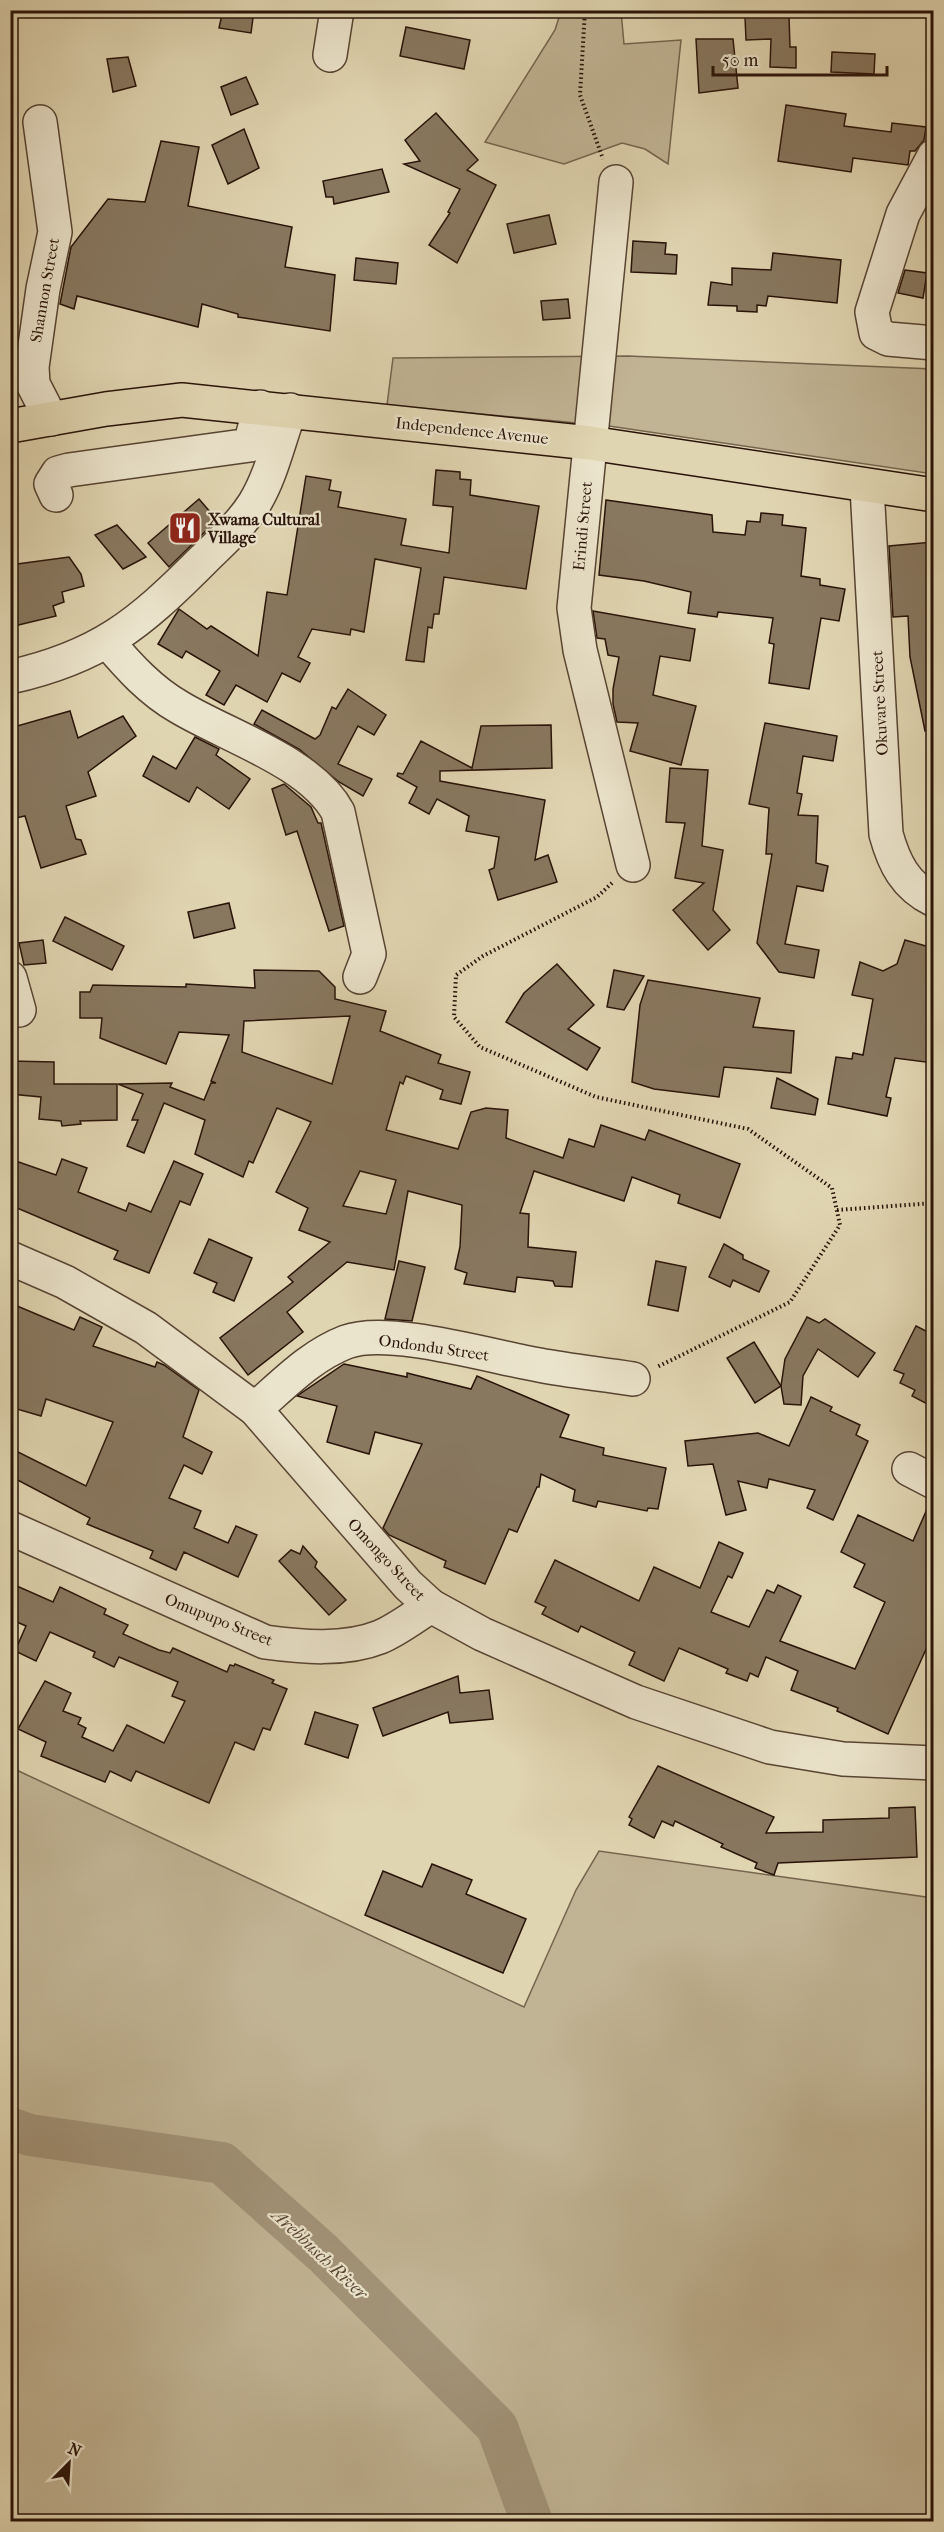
<svg xmlns="http://www.w3.org/2000/svg" width="944" height="2532" font-family="'IM FELL French Canon',serif">
  <style>
    .green { fill: #c1b494; stroke: #75644e; stroke-width: 1.5 }
    .lines { fill: none; stroke-linecap: round; stroke-linejoin: round }
    .river { stroke: #a29378; stroke-width: 42 }
    .building { fill: #887860; stroke: #291309; stroke-width: 1.5; fill-rule: evenodd }
    .minor-casing { stroke: #574433; stroke-width: 36 }
    .major-casing { stroke: #291309; stroke-width: 36 }
    .path { stroke: #291309; stroke-width: 4; stroke-dasharray: 1.5 3; stroke-linecap: butt }
    .minor { stroke: #ebe4cc; stroke-width: 33 }
    .major { stroke: #e0d5b1; stroke-width: 33 }
    .labels { text-anchor: middle; stroke-width: 4.5; stroke-linejoin: round; paint-order: stroke }
    .street-label { font-size: 16px; fill: #291309; stroke: #ebe4cc }
    .poi-label { font-size: 16px; font-weight: bold; fill: #291309; stroke: #ebe4cc; text-anchor: start }
    .water-label { font-size: 18px; font-style: italic; fill: #594635; stroke: #ebe4cc }
  </style>
  <rect width="100%" height="100%" fill="#e0d5b1"/>
  <filter id="stains"><feTurbulence type="fractalNoise" baseFrequency=".00333" numOctaves="4"/><feColorMatrix values="0 0 0 0 .2 0 0 0 0 .09 0 0 0 0 .02 0 0 0 .5 -.17"/></filter>
  <radialGradient id="worn" r=".72"><stop offset=".6" stop-color="#630" stop-opacity="0"/><stop offset="1" stop-color="#630" stop-opacity=".3"/></radialGradient>
  <g class="green">
    <polygon points="561,11 621,11 624,44 681,40 668,164 645,149 622,143 564,164 485,142 555,30"/>
    <polygon points="628,356 933,369 933,474 609,426 387,405 393,358"/>
    <polygon points="10,1767 524,2007 576,1890 599,1851 933,1898 933,2521 11,2521"/>
  </g>
  <g class="lines">
    <polyline class="river" points="10,2128 30,2135 222,2163 323,2253 497,2427 532,2522"/>
  </g>
  <g class="building">
    <polygon points="223,10 254,10 251,33 219,28"/>
    <polygon points="789,16 790,47 796,47 796,68 770,67 771,39 746,40 745,17"/>
    <polygon points="406,27 470,40 464,69 400,56"/>
    <polygon points="696,39 733,39 738,88 699,93"/>
    <polygon points="832,52 875,54 874,74 831,72"/>
    <polygon points="128,57 136,86 113,92 107,59"/>
    <polygon points="246,77 258,104 231,115 221,87"/>
    <polygon points="786,105 846,114 844,126 891,132 892,123 926,127 924,140 915,151 910,151 908,165 853,158 851,172 778,161"/>
    <polygon points="436,113 478,160 467,170 496,185 457,263 429,245 450,213 448,212 460,189 404,164 420,161 405,140"/>
    <polygon points="244,129 259,168 228,184 212,145"/>
    <polygon points="161,141 199,147 188,206 292,227 285,267 335,275 330,331 238,317 238,314 202,304 198,327 77,296 74,309 60,304 71,247 108,199 145,202"/>
    <polygon points="382,169 389,192 334,204 333,197 326,197 323,181"/>
    <polygon points="549,215 556,244 514,253 507,224"/>
    <polygon points="633,241 666,243 665,254 677,255 676,274 631,272"/>
    <polygon points="773,253 841,260 837,303 768,296 766,306 757,305 757,312 737,311 737,306 708,305 711,282 732,285 732,268 771,270"/>
    <polygon points="356,258 398,263 396,284 354,280"/>
    <polygon points="905,270 927,273 923,298 898,293"/>
    <polygon points="568,299 570,318 543,320 541,301"/>
    <polygon points="436,470 460,472 460,479 471,480 470,495 539,506 526,589 444,577 439,614 434,614 432,628 428,627 424,662 406,660 421,568 375,559 364,632 351,629 350,635 312,629 298,657 310,663 300,682 282,673 267,702 236,685 224,705 206,695 220,671 186,651 182,658 158,644 179,609 207,629 211,626 258,656 267,592 287,595 306,476 331,480 329,490 341,492 338,507 406,519 401,545 449,553 453,507 433,505"/>
    <polygon points="199,499 217,520 169,567 148,543"/>
    <polygon points="606,500 712,515 713,532 745,535 747,521 760,522 761,513 783,515 782,525 806,528 801,576 820,579 820,585 845,589 839,621 821,618 809,689 769,683 774,644 769,643 773,618 718,612 717,617 688,613 691,592 644,581 599,575"/>
    <polygon points="117,525 146,557 123,569 95,535"/>
    <polygon points="933,542 933,730 925,731 910,657 908,616 893,617 889,546"/>
    <polygon points="69,557 81,574 84,586 62,592 64,602 53,606 56,616 10,627 10,565"/>
    <polygon points="593,611 695,629 690,661 660,656 653,695 696,706 681,765 630,751 638,723 617,722 613,704 613,689 619,657 608,655 605,639 597,638"/>
    <polygon points="348,689 386,715 374,735 358,726 338,764 372,779 363,796 339,782 299,749 254,724 262,710 315,739 320,735 332,707 336,709"/>
    <polygon points="70,711 78,738 123,716 136,736 88,772 96,796 66,806 76,839 81,840 86,854 41,868 25,816 16,818 10,804 10,728"/>
    <polygon points="765,723 837,736 833,761 803,756 797,793 802,794 798,815 818,816 816,863 828,866 823,891 797,886 785,944 819,950 814,978 779,972 757,943 772,854 766,854 769,808 749,804"/>
    <polygon points="551,725 552,768 440,771 440,781 545,800 535,860 548,855 557,882 498,900 489,870 494,868 499,837 466,831 469,816 437,799 429,814 409,803 417,787 397,776 398,773 403,774 421,741 472,768 481,726"/>
    <polygon points="195,737 219,749 216,755 250,779 229,809 197,787 189,802 143,776 153,756 176,769"/>
    <polygon points="670,768 708,770 702,846 723,850 713,910 730,930 708,950 673,910 704,883 675,878 685,823 666,822"/>
    <polygon points="284,784 311,807 318,823 321,823 344,926 329,931 297,831 286,835 272,789"/>
    <polygon points="229,903 235,928 194,938 188,912"/>
    <polygon points="65,917 124,946 112,970 53,941"/>
    <polygon points="43,940 46,963 24,965 19,943"/>
    <polygon points="905,940 933,948 933,1063 895,1058 886,1097 891,1098 887,1116 828,1104 836,1057 852,1059 853,1053 863,1055 873,999 852,995 860,962 883,971 897,964"/>
    <polygon points="557,964 594,1005 568,1029 600,1048 587,1070 506,1022 524,993"/>
    <path d="M 254,970 L 319,971 L 335,987 L 335,999 L 386,1011 L 380,1031 L 441,1055 L 438,1063 L 470,1072 L 461,1104 L 440,1099 L 443,1090 L 406,1076 L 403,1084 L 400,1082 L 386,1130 L 458,1149 L 471,1112 L 486,1108 L 508,1110 L 506,1138 L 563,1158 L 569,1139 L 594,1147 L 601,1125 L 645,1140 L 649,1130 L 740,1164 L 720,1218 L 678,1203 L 680,1195 L 632,1177 L 624,1201 L 534,1171 L 520,1213 L 529,1214 L 528,1247 L 576,1252 L 572,1287 L 555,1286 L 553,1281 L 517,1277 L 515,1292 L 464,1284 L 467,1273 L 455,1269 L 460,1247 L 462,1205 L 408,1191 L 394,1270 L 347,1262 L 287,1312 L 303,1332 L 248,1375 L 220,1338 L 293,1282 L 288,1277 L 330,1242 L 299,1230 L 308,1208 L 276,1192 L 311,1122 L 277,1108 L 253,1163 L 249,1161 L 243,1177 L 195,1154 L 205,1120 L 164,1103 L 144,1153 L 127,1146 L 138,1120 L 132,1120 L 143,1094 L 118,1084 L 172,1083 L 170,1087 L 204,1100 L 211,1083 L 216,1083 L 211,1081 L 229,1035 L 179,1032 L 166,1064 L 100,1038 L 102,1018 L 80,1018 L 80,992 L 90,992 L 93,985 L 186,987 L 186,984 L 255,988 ZM 350,1016 L 332,1084 L 242,1052 L 244,1021 ZM 360,1171 L 396,1180 L 386,1214 L 343,1206 Z"/>
    <polygon points="614,970 644,976 624,1010 607,1007"/>
    <polygon points="648,980 760,998 753,1027 794,1031 791,1073 724,1067 719,1097 654,1089 632,1082 640,1005"/>
    <polygon points="10,1061 54,1062 54,1084 117,1084 117,1120 80,1121 81,1124 62,1126 61,1121 39,1119 41,1097 10,1094"/>
    <polygon points="777,1078 818,1099 815,1115 771,1108"/>
    <polygon points="10,1159 56,1175 62,1159 87,1168 78,1192 126,1211 129,1203 151,1212 174,1161 203,1174 190,1205 180,1201 149,1273 114,1259 118,1251 10,1205"/>
    <polygon points="209,1239 252,1258 234,1301 213,1292 217,1283 194,1273"/>
    <polygon points="724,1244 743,1255 743,1259 769,1271 759,1292 733,1280 730,1287 709,1277"/>
    <polygon points="399,1261 425,1267 412,1321 385,1319"/>
    <polygon points="656,1261 686,1267 678,1311 648,1305"/>
    <polygon points="10,1303 74,1330 80,1317 102,1327 93,1346 155,1367 157,1362 164,1365 199,1390 183,1437 212,1452 202,1474 184,1465 169,1498 201,1511 194,1528 228,1543 236,1526 257,1535 238,1577 184,1552 176,1570 150,1558 153,1551 87,1524 90,1518 10,1476 10,1448 86,1486 113,1422 46,1399 41,1416 10,1407"/>
    <polygon points="807,1317 819,1323 825,1319 875,1353 858,1377 818,1349 803,1376 801,1405 784,1404 781,1386 785,1359"/>
    <polygon points="916,1326 932,1334 927,1343 933,1346 933,1407 912,1396 915,1390 900,1383 904,1374 894,1370"/>
    <polygon points="754,1342 781,1386 755,1403 727,1358"/>
    <polygon points="344,1364 407,1377 407,1373 471,1389 477,1376 569,1415 560,1437 604,1448 603,1455 666,1468 658,1509 648,1508 647,1511 598,1501 596,1507 573,1501 575,1490 541,1474 539,1487 537,1487 517,1532 509,1529 485,1584 444,1567 446,1561 389,1535 383,1528 422,1444 375,1432 369,1454 327,1442 337,1406 297,1396"/>
    <polygon points="811,1397 832,1407 830,1411 860,1425 856,1435 868,1441 833,1520 807,1508 815,1490 769,1479 767,1488 738,1481 746,1510 726,1515 713,1464 688,1466 685,1441 758,1433 789,1446"/>
    <polygon points="931,1500 933,1501 933,1650 927,1647 888,1734 837,1711 838,1708 791,1690 798,1671 766,1657 758,1677 750,1673 747,1681 726,1673 728,1669 679,1648 664,1681 629,1665 635,1652 581,1626 578,1632 542,1614 546,1607 535,1602 555,1560 639,1601 654,1567 700,1588 719,1542 743,1553 732,1578 728,1576 711,1612 749,1627 767,1590 774,1593 778,1585 801,1596 780,1641 855,1669 885,1602 854,1587 865,1564 841,1552 858,1515 913,1541"/>
    <polygon points="303,1546 317,1562 315,1567 346,1600 329,1615 279,1561 291,1550 300,1554"/>
    <polygon points="10,1583 53,1602 60,1587 106,1609 104,1614 128,1625 123,1634 159,1650 170,1653 173,1648 227,1672 230,1665 234,1666 235,1664 274,1680 272,1683 287,1689 270,1730 263,1728 254,1750 235,1742 209,1803 136,1771 131,1781 110,1771 105,1782 41,1756 46,1742 18,1729 45,1681 71,1693 63,1711 81,1718 78,1724 86,1728 82,1737 113,1751 127,1725 164,1743 185,1701 172,1696 178,1682 119,1657 114,1667 93,1657 95,1652 50,1632 36,1661 15,1651 26,1626 10,1619"/>
    <polygon points="458,1676 460,1693 489,1690 493,1719 450,1723 448,1712 383,1736 373,1708"/>
    <polygon points="315,1712 358,1725 348,1758 305,1744"/>
    <polygon points="658,1766 774,1817 766,1833 823,1832 823,1820 889,1818 889,1808 915,1807 917,1857 778,1863 774,1875 755,1868 757,1863 721,1847 723,1844 675,1821 673,1826 662,1821 654,1838 629,1825 632,1819 629,1817"/>
    <polygon points="432,1864 472,1880 466,1894 526,1919 503,1973 365,1915 383,1871 422,1887"/>
  </g>
  <g class="lines">
    <defs>
      <g id="minor">
        <polyline points="330,55 337,10"/>
        <polyline points="40,122 55,232 43,289 32,367 33,384 51,419"/>
        <polyline points="934,156 903,214 872,312 876,333 888,339 934,343"/>
        <polyline points="616,182 574,608 580,650 633,865"/>
        <path d="M 867,487 L 886,834 C 894,863 905,886 934,900"/>
        <polyline points="56,495 51,484 58,473 69,470 250,445 260,407"/>
        <path d="M 108,642 C 129,667 151,691 179,707 C 227,736 311,762 338,812 L 369,954 L 360,977"/>
        <path d="M 10,677 C 100,657 139,624 202,561 C 220,543 240,526 254,504 C 271,477 279,440 290,410"/>
        <polyline points="10,978 19,1010"/>
        <polyline points="10,1258 65,1282 146,1328 255,1409 408,1585 431,1606 482,1634 636,1702 770,1747 843,1759 934,1763"/>
        <path d="M 255,1409 C 284,1384 310,1356 346,1342 C 389,1326 492,1357 539,1365 C 570,1371 602,1374 633,1379"/>
        <polyline points="909,1469 934,1482"/>
        <path d="M 10,1528 L 265,1642 C 301,1647 345,1651 380,1637 C 397,1630 415,1616 431,1606"/>
      </g>
      <polyline id="major" points="10,426 106,409 182,400 590,443 934,495"/>
    </defs>
    <use href="#minor" class="minor-casing"/>
    <use href="#major" class="major-casing"/>
    <g class="path">
      <polyline points="585,10 580,95 603,159"/>
      <polyline points="612,883 597,897 483,956 456,975 454,1017 480,1047 596,1097 748,1129 832,1188 840,1225 790,1302 657,1367"/>
      <polyline points="837,1210 934,1203"/>
    </g>
    <use href="#minor" class="minor"/>
    <use href="#major" class="major"/>
  </g>
  <defs>
    <symbol id="restaurant-square" viewBox="-11 -11 22 22"><rect x="-9" y="-9" width="18" height="18" rx="4" fill="#8f2418" stroke="#ebe4cc"/><path d="M-5-6h1v4h1v-4h1v4h1v-4h1v5L-1.5 .5V6h-2V.5L-5-1ZM5-6V6H3V1.5H1.5Q1.5-4 5-6Z" fill="#fff"/></symbol>
  </defs>
  <g fill-rule="evenodd">
    <use href="#restaurant-square" x="166" y="509" width="38" height="38"/>
  </g>
  <g class="labels">
    <g class="street-label">
      <text transform="translate(44 290) rotate(-80)" y="6">Shannon Street</text>
      <text transform="translate(472 430) rotate(6)" y="6">Independence Avenue</text>
      <text transform="translate(582 526) rotate(-85)" y="6">Erindi Street</text>
      <text transform="translate(879 703) rotate(-93)" y="6">Okuvare Street</text>
      <text transform="translate(434 1347) rotate(8)" y="6">Ondondu Street</text>
      <text transform="translate(387 1559) rotate(47)" y="6">Omongo Street</text>
      <text transform="translate(219 1619) rotate(22)" y="6">Omupupo Street</text>
    </g>
    <g class="poi-label">
      <text x="208" y="525">Xwama Cultural<tspan x="208" dy="18">Village</tspan></text>
    </g>
    <g class="water-label">
      <text transform="translate(320 2254) rotate(43)" y="6">Arebbusch River</text>
    </g>
  </g>
  <rect width="944" height="2532" fill="none" stroke="#e0d5b1" stroke-width="36"/>
  <rect x="12" y="12" width="920" height="2508" fill="none" stroke="#291309" stroke-width="3"/>
  <rect x="18" y="18" width="908" height="2496" fill="none" stroke="#291309" stroke-width="1.5"/>
  <g transform="translate(69 2463) rotate(24)" stroke="#ebe4cc" stroke-width="4.5" paint-order="stroke">
  <path d="M0-4.5L10 22L0 15L-10 22Z" fill="#291309"/>
  <text y="-9" font-size="16" font-weight="bold" text-anchor="middle" fill="#291309">N</text>
  </g>
  <path d="M713 66v9h174v-9" fill="none" stroke="#291309" stroke-width="3"/>
  <text x="722" y="66" font-size="18" fill="#291309" stroke="#ebe4cc" stroke-width="4.5" paint-order="stroke">50 m</text>
  <rect width="100%" height="100%" filter="url(#stains)"/>
  <rect width="100%" height="100%" fill="url(#worn)"/>
</svg>
